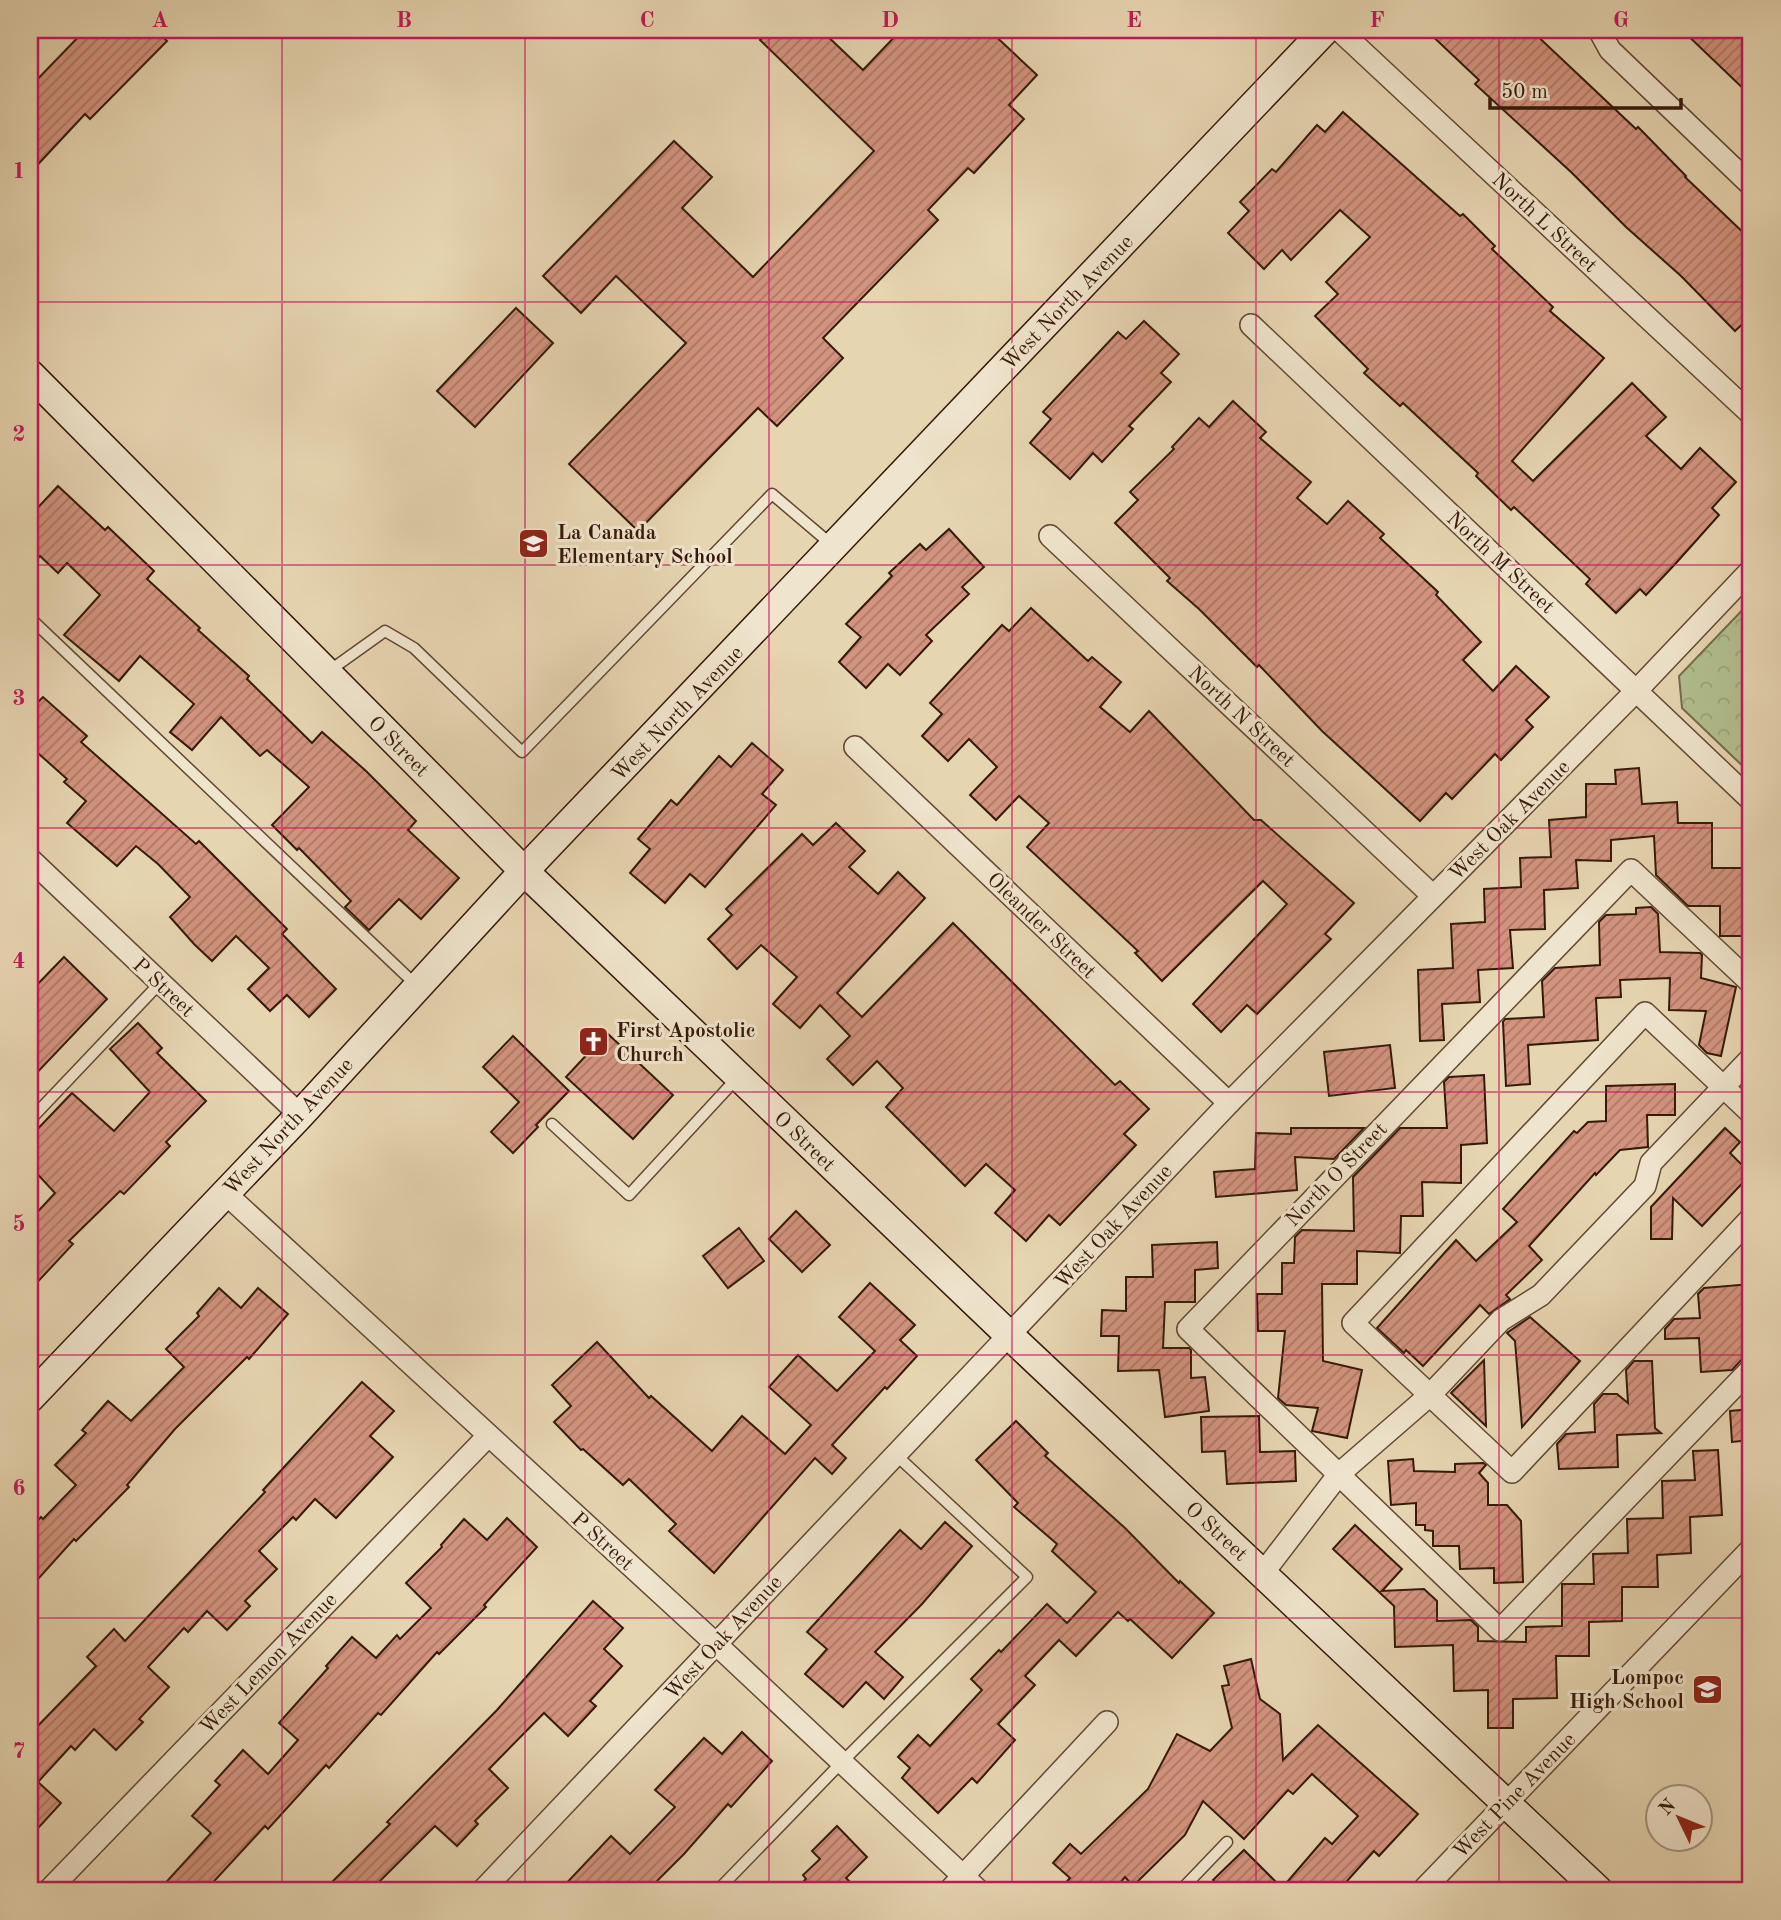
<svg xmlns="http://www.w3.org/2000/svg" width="1781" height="1920" font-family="'Old Standard TT',serif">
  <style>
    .park { fill: url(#park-crowns); stroke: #746c4c; stroke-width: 2 }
    .building { fill: url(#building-hatch); stroke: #36190a; stroke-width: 2 }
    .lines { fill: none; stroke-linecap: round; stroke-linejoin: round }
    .lane-casing { stroke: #624834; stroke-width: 13 }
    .street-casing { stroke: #624834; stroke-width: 24 }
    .secondary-casing { stroke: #36190a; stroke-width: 31 }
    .lane { stroke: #efe4cc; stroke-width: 10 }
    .street { stroke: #efe4cc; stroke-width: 21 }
    .secondary { stroke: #efe4cc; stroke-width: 28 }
    .grid { fill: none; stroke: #c2185b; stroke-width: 2; stroke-opacity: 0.55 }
    .labels { text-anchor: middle; stroke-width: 6; stroke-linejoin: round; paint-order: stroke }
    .street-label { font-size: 21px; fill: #36190a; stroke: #efe4cc }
    .poi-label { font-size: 21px; font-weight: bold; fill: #36190a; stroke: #efe4cc; text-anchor: start }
    .neatline { fill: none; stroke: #c2185b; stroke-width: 2.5 }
    .grid-label { font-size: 23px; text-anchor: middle; font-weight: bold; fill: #c2185b }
  </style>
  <defs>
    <pattern id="park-crowns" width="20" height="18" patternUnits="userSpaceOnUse" patternTransform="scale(1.75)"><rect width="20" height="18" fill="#b1be8f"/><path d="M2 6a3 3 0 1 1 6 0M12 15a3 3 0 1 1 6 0" fill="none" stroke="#99a37a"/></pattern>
    <pattern id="building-hatch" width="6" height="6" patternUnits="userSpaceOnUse" patternTransform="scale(1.75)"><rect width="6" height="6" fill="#d3947f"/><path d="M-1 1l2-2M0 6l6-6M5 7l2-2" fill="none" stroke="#ac7866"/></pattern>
  </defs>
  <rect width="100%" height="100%" fill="#e6d5b1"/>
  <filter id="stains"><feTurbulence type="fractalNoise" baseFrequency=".00286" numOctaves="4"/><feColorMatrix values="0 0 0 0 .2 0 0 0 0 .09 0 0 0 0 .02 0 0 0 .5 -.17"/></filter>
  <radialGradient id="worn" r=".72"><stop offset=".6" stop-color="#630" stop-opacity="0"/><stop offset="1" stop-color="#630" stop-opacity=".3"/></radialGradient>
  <polygon class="park" points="1751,601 1751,774 1682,708 1679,676"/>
  <g class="building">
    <polygon points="85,30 156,30 167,41 90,119 85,114 30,173 30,87"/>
    <polygon points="770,30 821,30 863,70 901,30 989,30 1037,75 1009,105 1024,119 974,173 968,168 928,210 938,220 823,338 843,358 777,426 758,408 638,531 569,464 686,343 616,276 581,313 543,276 674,141 712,177 682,208 753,277 874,151 760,40"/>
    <polygon points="1426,30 1531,30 1636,129 1638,127 1686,176 1685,177 1751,240 1751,316 1735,331 1681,276 1626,227 1571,172 1475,84 1479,80"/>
    <polygon points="1682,30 1751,30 1751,96"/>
    <polygon points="1343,112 1460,216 1463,214 1495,246 1492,249 1553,307 1550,311 1604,358 1512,461 1533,481 1632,383 1666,417 1646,436 1681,469 1700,448 1736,482 1712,508 1719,515 1677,562 1646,595 1640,589 1616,613 1586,584 1590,579 1514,507 1511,510 1476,476 1478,473 1403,403 1400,406 1364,373 1368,369 1315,316 1338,294 1326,282 1370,237 1340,210 1291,260 1282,250 1264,269 1228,233 1249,211 1240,202 1272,169 1276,172 1317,125 1325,132"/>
    <polygon points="516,308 553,343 475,427 437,391"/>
    <polygon points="1144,321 1179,354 1161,373 1171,382 1129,426 1133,429 1102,462 1093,453 1070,479 1030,443 1051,419 1043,412 1118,332 1126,339"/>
    <polygon points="1233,401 1266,432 1260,438 1311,482 1297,498 1327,524 1348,501 1384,534 1380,538 1438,592 1436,595 1481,642 1463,660 1493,691 1516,666 1549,697 1526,720 1533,727 1501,760 1495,754 1452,799 1446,793 1420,821 1322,731 1259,665 1257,667 1199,609 1167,581 1170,578 1115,523 1138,500 1130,492 1174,449 1172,447 1199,418 1209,427"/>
    <polygon points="58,486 105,530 108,527 154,571 147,579 200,628 198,630 249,676 247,679 312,743 322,732 366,771 416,821 408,830 459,878 421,919 399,899 369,930 345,907 351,901 299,848 297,850 272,825 309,787 267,750 260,756 221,717 192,750 170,732 194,704 140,656 119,681 64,635 100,595 67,563 58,573 40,556 30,567 30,516"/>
    <polygon points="949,529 984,567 962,587 969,594 926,635 932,641 900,675 888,664 866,688 839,662 861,637 846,624 892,576 889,573 920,544 926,550"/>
    <polygon points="1031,608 1088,661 1092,657 1121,682 1100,707 1130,732 1149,711 1254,820 1261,820 1354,903 1325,934 1331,939 1257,1014 1247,1005 1221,1032 1193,1004 1287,904 1263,881 1162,981 1135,953 1138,951 1027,847 1049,823 1019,796 996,820 970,795 997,767 969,739 948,761 922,736 942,714 930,703 1002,625 1009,631"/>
    <polygon points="30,692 39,701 43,697 87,736 81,742 196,844 199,841 287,929 282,934 336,989 309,1017 287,995 270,1011 248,989 269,968 236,936 212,961 194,944 170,917 190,897 158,864 136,846 117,866 67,823 86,801 64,782 67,779 30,746"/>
    <polygon points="752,743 783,770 762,794 776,805 705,887 690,874 665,903 630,873 650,849 638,839 671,800 677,805 719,756 731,767"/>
    <polygon points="1639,768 1642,804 1677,802 1678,823 1712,823 1712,868 1750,868 1748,936 1720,936 1720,906 1688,906 1656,875 1654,836 1611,840 1611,861 1576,860 1578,888 1544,890 1545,929 1510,930 1513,968 1478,970 1480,1002 1442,1004 1444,1040 1420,1041 1418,970 1453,968 1451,924 1485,922 1484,889 1521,887 1520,858 1551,857 1549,820 1586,817 1586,784 1616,784 1615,770"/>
    <polygon points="836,823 865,851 849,867 878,894 898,872 925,898 837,993 862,1017 953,923 1115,1085 1120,1081 1149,1109 1124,1134 1136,1145 1060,1225 1049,1215 1026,1241 995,1213 1015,1190 986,1164 965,1186 886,1107 903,1088 877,1061 853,1085 827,1059 850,1036 820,1005 800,1028 773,1004 797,977 761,945 737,969 708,939 732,915 726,909 802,834 813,845"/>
    <polygon points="1651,907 1658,914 1660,952 1700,953 1702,955 1701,978 1736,987 1721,1056 1707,1053 1699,1045 1706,1011 1669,1010 1670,978 1620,980 1621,997 1596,998 1598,1040 1528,1045 1530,1084 1506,1086 1503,1022 1505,1019 1544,1017 1542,981 1555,968 1600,965 1599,922 1606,915 1636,914 1636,908"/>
    <polygon points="64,957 107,999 30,1080 30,992"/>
    <polygon points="138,1023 162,1048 157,1053 206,1101 166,1142 170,1146 124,1194 120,1191 69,1241 73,1244 30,1290 30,1220 55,1193 30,1166 30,1137 72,1093 114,1131 150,1092 110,1049"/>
    <polygon points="607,1033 673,1095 633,1139 566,1077"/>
    <polygon points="513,1036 569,1091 536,1125 538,1127 513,1153 491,1132 519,1102 483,1067"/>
    <polygon points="1390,1045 1395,1088 1329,1096 1324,1052"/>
    <polygon points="1484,1075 1487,1143 1461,1145 1461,1183 1422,1182 1423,1216 1401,1216 1400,1253 1357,1251 1357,1284 1322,1284 1323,1361 1362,1370 1347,1438 1312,1431 1318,1408 1286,1405 1278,1398 1285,1331 1258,1331 1257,1294 1282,1294 1282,1263 1294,1263 1295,1237 1302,1230 1354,1231 1353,1177 1400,1128 1447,1128 1444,1082 1449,1077"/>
    <polygon points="1675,1084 1675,1115 1647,1115 1648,1147 1620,1150 1596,1175 1595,1173 1529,1246 1542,1260 1506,1295 1510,1299 1489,1314 1480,1305 1423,1366 1406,1350 1404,1353 1377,1328 1456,1240 1476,1261 1517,1222 1503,1209 1574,1131 1577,1133 1588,1122 1606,1121 1606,1086"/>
    <polygon points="1291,1128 1364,1128 1334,1159 1295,1157 1297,1190 1216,1197 1214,1172 1255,1169 1256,1133 1291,1134"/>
    <polygon points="1725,1128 1740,1142 1730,1153 1751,1174 1702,1226 1673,1198 1672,1239 1651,1239 1651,1207"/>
    <polygon points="796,1211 830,1245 802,1272 769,1239"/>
    <polygon points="739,1228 764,1261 728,1288 703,1256"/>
    <polygon points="1217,1242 1218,1268 1195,1270 1195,1302 1165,1302 1163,1348 1189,1348 1191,1350 1191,1378 1205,1377 1209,1411 1165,1417 1159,1370 1118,1371 1119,1336 1101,1336 1102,1310 1126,1311 1126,1277 1153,1277 1152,1245"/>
    <polygon points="870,1283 915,1325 900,1340 917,1356 887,1389 885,1387 832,1445 846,1458 832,1474 815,1458 714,1573 669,1531 676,1524 629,1479 623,1485 583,1449 581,1450 554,1422 571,1406 552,1385 597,1342 649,1398 651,1396 712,1451 742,1416 785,1454 811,1425 769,1387 798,1355 837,1391 875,1351 839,1317"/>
    <polygon points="1751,1284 1751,1356 1742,1359 1732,1370 1701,1372 1699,1338 1665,1339 1665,1329 1674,1319 1700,1318 1698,1294 1704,1288"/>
    <polygon points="219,1288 241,1308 258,1288 288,1314 249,1359 247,1357 175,1429 127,1485 129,1487 76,1541 74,1539 30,1588 30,1529 41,1517 43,1519 76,1485 55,1465 86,1433 82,1430 108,1401 131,1421 184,1367 166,1349 199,1316 197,1313"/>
    <polygon points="1530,1317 1580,1361 1522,1427 1515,1341 1507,1333"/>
    <polygon points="1484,1360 1486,1426 1451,1393"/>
    <polygon points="1634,1361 1652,1361 1655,1428 1661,1433 1617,1435 1618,1467 1559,1469 1557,1444 1566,1434 1595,1432 1594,1404 1603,1394 1617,1394 1628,1403 1626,1370"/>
    <polygon points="362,1382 394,1411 370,1436 393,1457 336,1518 315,1499 296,1520 293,1517 259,1551 277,1569 245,1601 250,1606 227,1630 207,1611 188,1632 184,1628 148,1667 169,1687 139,1719 143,1722 116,1750 94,1729 75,1750 71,1746 38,1782 61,1803 30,1837 30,1734 96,1666 87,1657 114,1629 125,1641 265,1492 263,1490"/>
    <polygon points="1751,1409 1751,1440 1732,1442 1730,1411"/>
    <polygon points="1259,1416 1260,1452 1295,1451 1296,1481 1227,1484 1225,1451 1202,1452 1201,1417"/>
    <polygon points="1016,1421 1048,1453 1045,1456 1125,1528 1179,1583 1180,1581 1214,1613 1172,1658 1130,1619 1128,1621 1118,1612 1076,1656 1059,1640 1025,1676 1035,1685 998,1724 1015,1740 977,1783 972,1778 938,1813 902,1778 910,1768 898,1757 918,1735 930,1746 982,1690 971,1679 999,1650 1001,1652 1047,1604 1067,1623 1096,1592 1052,1551 1057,1544 1014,1507 1018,1503 976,1460"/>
    <polygon points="1718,1450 1722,1515 1690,1517 1691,1553 1657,1555 1658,1587 1622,1587 1622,1621 1589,1622 1589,1656 1556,1656 1557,1698 1513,1699 1513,1728 1488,1728 1488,1690 1454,1691 1453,1645 1395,1647 1394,1606 1333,1549 1355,1525 1402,1569 1382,1591 1424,1589 1437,1601 1437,1621 1471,1620 1478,1627 1478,1641 1526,1642 1526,1627 1562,1626 1562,1584 1594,1584 1593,1554 1628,1553 1627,1519 1663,1518 1662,1481 1695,1480 1693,1451"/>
    <polygon points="1413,1459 1414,1471 1455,1472 1455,1464 1483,1463 1486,1465 1479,1473 1488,1483 1488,1505 1507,1505 1521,1521 1523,1582 1494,1583 1494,1568 1460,1569 1459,1546 1433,1546 1433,1531 1425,1530 1425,1525 1416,1525 1416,1503 1391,1505 1388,1461"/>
    <polygon points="507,1518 537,1547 484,1605 486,1607 439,1654 437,1652 381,1715 378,1713 329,1768 326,1765 268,1829 265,1826 206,1890 159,1890 211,1833 192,1816 220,1785 215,1781 243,1750 268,1774 298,1740 279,1723 328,1668 326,1666 352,1637 376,1658 397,1635 400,1639 431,1608 406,1583 442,1547 441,1545 464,1519 487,1540"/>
    <polygon points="945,1522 972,1546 922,1604 875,1652 903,1677 884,1699 866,1682 843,1707 805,1674 827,1649 807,1632 900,1530 921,1549"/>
    <polygon points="593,1601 623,1628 604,1649 622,1666 590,1701 596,1706 568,1736 544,1713 489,1769 508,1788 475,1821 478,1824 457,1846 435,1826 371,1890 324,1890 390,1824 387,1822 497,1710"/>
    <polygon points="1251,1659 1260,1699 1280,1714 1283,1760 1318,1725 1418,1814 1379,1856 1374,1851 1339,1890 1223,1890 1213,1880 1244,1850 1282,1888 1325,1838 1332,1844 1358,1816 1312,1774 1293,1794 1288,1790 1244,1839 1203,1801 1185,1835 1133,1886 1125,1877 1114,1890 1059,1890 1070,1878 1053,1863 1070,1844 1081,1854 1148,1789 1177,1734 1210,1751 1232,1728 1222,1686 1229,1685 1224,1666"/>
    <polygon points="742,1732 772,1761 731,1807 728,1804 684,1854 648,1890 560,1890 611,1836 630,1854 675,1807 655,1790 704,1738 722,1754"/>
    <polygon points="837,1826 867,1857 846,1878 858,1890 795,1890 806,1879 803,1875 820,1859 812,1851"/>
  </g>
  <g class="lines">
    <defs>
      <g id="lane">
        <polyline points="30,618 416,985"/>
        <polyline points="329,671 385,631 414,648 522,752 772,494 832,545"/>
        <polyline points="30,1120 160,983"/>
        <polyline points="552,1124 629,1195 738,1077"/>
        <polyline points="718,1890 841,1763 1027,1577 895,1454"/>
        <polyline points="1181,1890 1227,1842"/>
      </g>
      <g id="street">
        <polyline points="1339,30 1751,414"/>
        <polyline points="1599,30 1610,50 1751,185"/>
        <polyline points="1251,325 1751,800"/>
        <polyline points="1050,536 1433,896"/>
        <polyline points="855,747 1229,1103"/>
        <polyline points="30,859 300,1115"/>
        <polyline points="1751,983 1631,870 1188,1329 1500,1630 1751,1369"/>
        <polyline points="1751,1113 1645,1013 1353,1323 1512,1472 1751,1218"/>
        <polyline points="225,1193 716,1644 978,1890"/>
        <polyline points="1263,1573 1339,1474 1430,1395 1501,1320 1541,1295 1645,1186 1651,1163 1751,1058"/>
        <polyline points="49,1890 488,1436"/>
        <polyline points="483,1890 1229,1103 1637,690 1751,570"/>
        <polyline points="950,1890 1107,1722"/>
        <polyline points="1423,1890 1751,1549"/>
      </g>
      <g id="secondary">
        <polyline points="30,374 524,871 1009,1335 1598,1890"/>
        <polyline points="30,1398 300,1115 524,871 1325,30"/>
      </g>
    </defs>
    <use href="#lane" class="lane-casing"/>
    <use href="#street" class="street-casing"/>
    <use href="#secondary" class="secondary-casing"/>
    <use href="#lane" class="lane"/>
    <use href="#street" class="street"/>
    <use href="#secondary" class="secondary"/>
  </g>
  <path class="grid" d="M 282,30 L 282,1890M 525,30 L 525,1890M 769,30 L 769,1890M 1012,30 L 1012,1890M 1256,30 L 1256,1890M 1499,30 L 1499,1890M 30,302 L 1751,302M 30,565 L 1751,565M 30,828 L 1751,828M 30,1092 L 1751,1092M 30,1355 L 1751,1355M 30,1618 L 1751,1618"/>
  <defs>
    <symbol id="school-square" viewBox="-11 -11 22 22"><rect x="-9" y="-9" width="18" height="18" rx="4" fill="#8f2418" stroke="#efe4cc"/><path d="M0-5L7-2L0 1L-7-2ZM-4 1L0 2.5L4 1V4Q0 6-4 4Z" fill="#fff"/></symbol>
    <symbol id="church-square" viewBox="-11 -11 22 22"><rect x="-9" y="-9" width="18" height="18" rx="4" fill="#8f2418" stroke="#efe4cc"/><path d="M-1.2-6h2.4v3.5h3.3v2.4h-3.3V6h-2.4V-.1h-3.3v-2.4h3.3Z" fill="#fff"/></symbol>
  </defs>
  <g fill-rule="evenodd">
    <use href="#school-square" x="516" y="526" width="35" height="35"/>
    <use href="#church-square" x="576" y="1024" width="35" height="35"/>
    <use href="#school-square" x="1690" y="1672" width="35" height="35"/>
  </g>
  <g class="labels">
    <g class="street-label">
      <text transform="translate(1545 222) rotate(43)" y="7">North L Street</text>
      <text transform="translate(1067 302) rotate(-46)" y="7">West North Avenue</text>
      <text transform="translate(1501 562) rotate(43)" y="7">North M Street</text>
      <text transform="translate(677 713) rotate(-46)" y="7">West North Avenue</text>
      <text transform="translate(1242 716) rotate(43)" y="7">North N Street</text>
      <text transform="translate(399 746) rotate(45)" y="7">O Street</text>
      <text transform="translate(1509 820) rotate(-45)" y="7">West Oak Avenue</text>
      <text transform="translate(1042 925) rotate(44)" y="7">Oleander Street</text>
      <text transform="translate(164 987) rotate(43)" y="7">P Street</text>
      <text transform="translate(288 1126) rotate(-47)" y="7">West North Avenue</text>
      <text transform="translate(805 1141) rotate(44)" y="7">O Street</text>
      <text transform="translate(1336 1174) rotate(-46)" y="7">North O Street</text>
      <text transform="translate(1113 1226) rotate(-47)" y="7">West Oak Avenue</text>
      <text transform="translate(1217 1531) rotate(43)" y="7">O Street</text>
      <text transform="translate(603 1541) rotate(42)" y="7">P Street</text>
      <text transform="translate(723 1637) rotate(-47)" y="7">West Oak Avenue</text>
      <text transform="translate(268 1663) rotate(-46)" y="7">West Lemon Avenue</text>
      <text transform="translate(1514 1795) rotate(-46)" y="7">West Pine Avenue</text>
    </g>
    <g class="poi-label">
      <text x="557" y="539">La Canada<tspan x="557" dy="24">Elementary School</tspan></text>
      <text x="616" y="1037">First Apostolic<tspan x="616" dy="24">Church</tspan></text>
      <text x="1684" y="1684" text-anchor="end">Lompoc<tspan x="1684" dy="24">High School</tspan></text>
    </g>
  </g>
  <rect width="1781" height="1920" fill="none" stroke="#e6d5b1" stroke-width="77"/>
  <g transform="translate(1679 1818) rotate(313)"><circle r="33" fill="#efe4cc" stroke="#a5937e" stroke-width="2"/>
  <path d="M0-5L12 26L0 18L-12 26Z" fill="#8f2418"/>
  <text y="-10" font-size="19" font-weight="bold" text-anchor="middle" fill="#36190a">N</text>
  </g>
  <path d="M1490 98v10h191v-10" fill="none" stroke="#36190a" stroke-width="3.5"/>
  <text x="1501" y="98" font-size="21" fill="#36190a" stroke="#efe4cc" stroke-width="5" paint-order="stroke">50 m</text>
  <rect x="38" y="38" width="1704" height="1844" class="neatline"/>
  <g class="grid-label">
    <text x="160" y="27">A</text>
    <text x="404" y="27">B</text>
    <text x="647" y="27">C</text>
    <text x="890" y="27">D</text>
    <text x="1134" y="27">E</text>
    <text x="1377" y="27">F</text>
    <text x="1621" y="27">G</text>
    <text x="19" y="178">1</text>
    <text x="19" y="441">2</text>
    <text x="19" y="705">3</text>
    <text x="19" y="968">4</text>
    <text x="19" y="1231">5</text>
    <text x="19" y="1495">6</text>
    <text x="19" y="1758">7</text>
  </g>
  <rect width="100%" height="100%" filter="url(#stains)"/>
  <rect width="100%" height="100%" fill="url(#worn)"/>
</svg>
